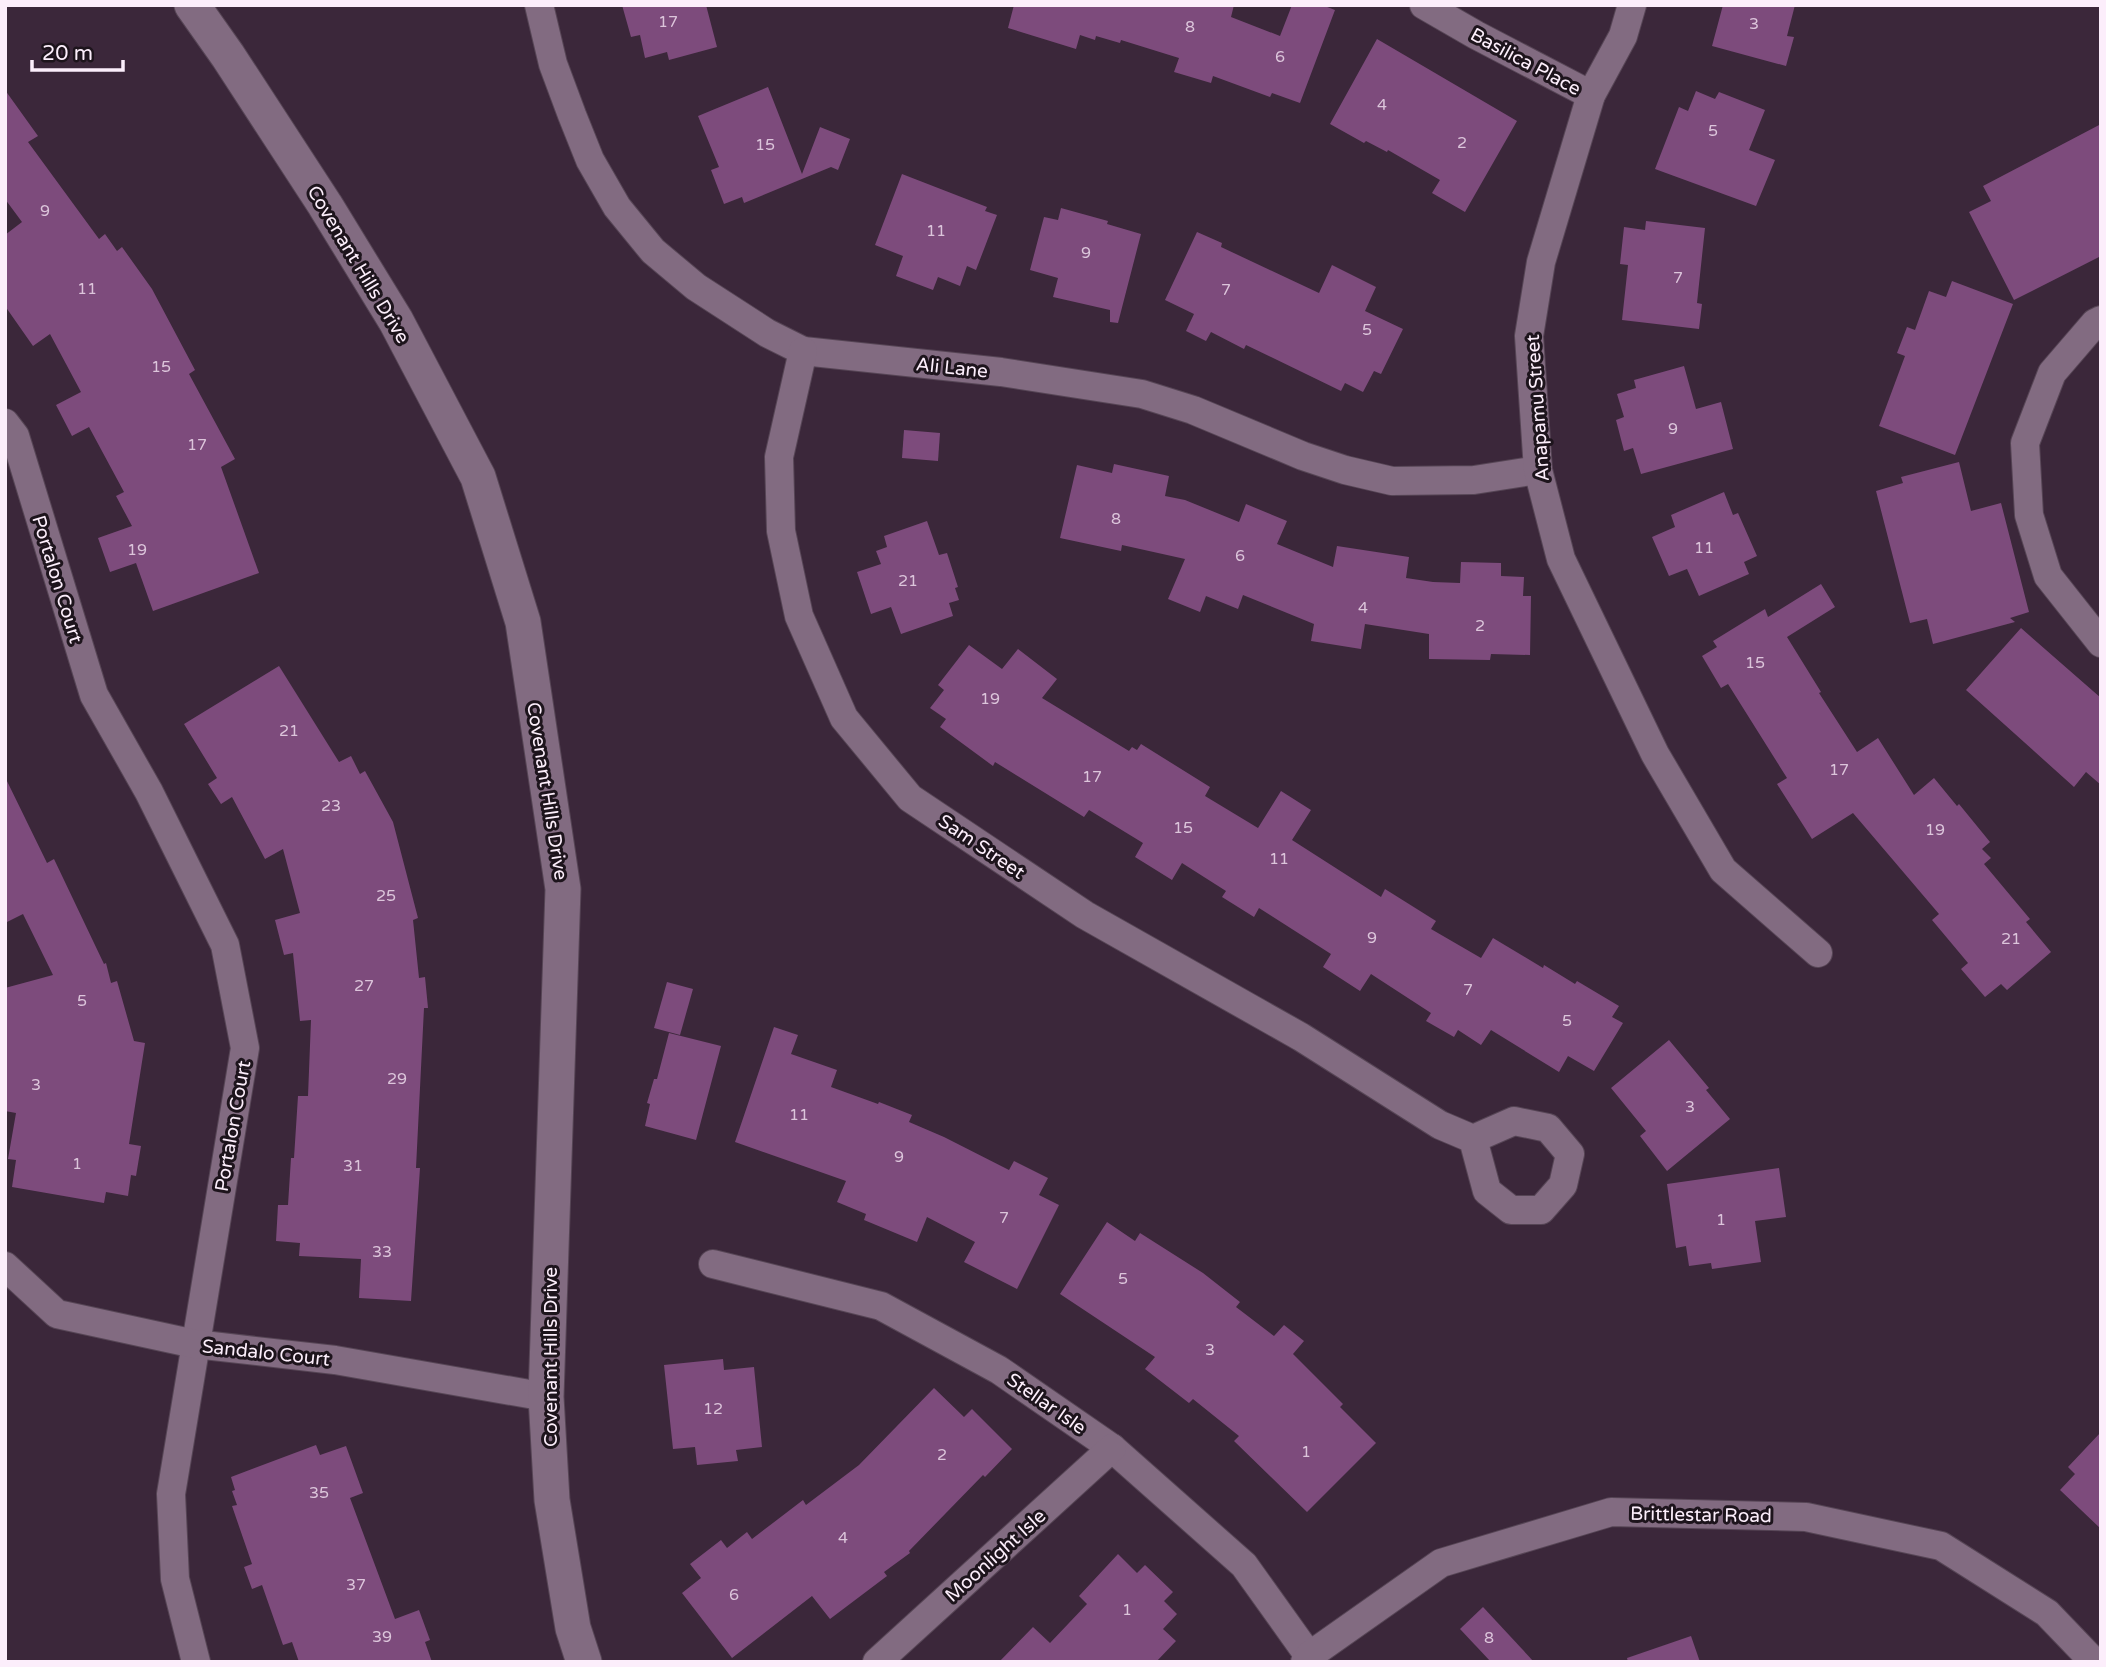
<svg xmlns="http://www.w3.org/2000/svg" width="2106" height="1667" font-family="'Varela Round',sans-serif">
  <style>
    .building { fill: #7d4b7c }
    .lines { fill: none; stroke-linecap: round; stroke-linejoin: round }
    .minor-casing { stroke: #564555; stroke-width: 30 }
    .tertiary-casing { stroke: #564555; stroke-width: 37 }
    .minor { stroke: #826b81; stroke-width: 28 }
    .tertiary { stroke: #826b81; stroke-width: 35 }
    .labels { text-anchor: middle; stroke-width: 6; stroke-linejoin: round; paint-order: stroke }
    .number-label { font-size: 16px; fill: #dcc5db }
    .street-label { font-size: 19px; fill: #fceefb; stroke: #1d141c }
  </style>
  <rect width="100%" height="100%" fill="#3b273a"/>
  <g class="building">
    <polygon points="622,5 706,5 717,47 669,60 667,52 645,58 640,35 631,37"/>
    <polygon points="1014,5 1234,5 1231,17 1280,36 1292,5 1322,5 1335,10 1300,103 1272,93 1270,97 1213,76 1211,83 1174,72 1179,58 1121,40 1120,43 1096,36 1095,40 1080,35 1076,49 1008,28"/>
    <polygon points="1723,5 1795,5 1787,36 1794,37 1786,66 1712,46"/>
    <polygon points="1377,39 1517,121 1465,212 1432,193 1440,180 1388,150 1387,152 1366,141 1364,143 1330,124"/>
    <polygon points="768,87 802,174 820,127 850,139 838,170 831,167 744,203 742,197 724,204 711,170 719,167 698,116"/>
    <polygon points="5,90 38,136 28,142 99,239 105,234 117,251 122,247 152,289 195,370 189,374 235,459 221,467 259,573 153,611 136,563 110,572 98,538 132,526 116,496 124,492 89,427 72,436 56,405 81,392 50,334 33,346 5,306 5,235 22,222 5,199"/>
    <polygon points="1696,91 1715,99 1719,92 1765,110 1749,150 1775,160 1756,206 1655,169 1679,107 1688,111"/>
    <polygon points="2101,124 2101,256 2014,300 1969,212 1991,201 1983,186"/>
    <polygon points="902,174 987,207 985,211 997,215 976,270 967,266 960,286 938,277 933,290 896,276 903,256 875,245"/>
    <polygon points="1061,208 1108,221 1107,224 1141,234 1118,323 1110,322 1110,310 1053,297 1058,278 1030,270 1044,217 1058,220"/>
    <polygon points="1646,221 1705,228 1697,303 1702,304 1699,329 1622,320 1628,265 1620,264 1624,227 1645,230"/>
    <polygon points="1197,232 1222,243 1221,247 1319,293 1332,265 1376,287 1365,311 1403,329 1381,374 1374,371 1363,392 1345,383 1341,391 1246,345 1244,349 1211,332 1206,341 1186,331 1194,314 1165,300"/>
    <polygon points="1952,281 2013,304 1955,455 1879,426 1905,356 1897,353 1907,327 1915,330 1929,291 1946,297"/>
    <polygon points="1684,366 1696,409 1721,402 1733,449 1641,474 1633,448 1624,451 1616,420 1624,417 1617,394 1636,388 1634,380"/>
    <polygon points="904,430 940,433 938,461 902,458"/>
    <polygon points="1959,462 1971,511 2001,503 2029,612 2010,618 2015,622 1933,644 1927,619 1910,623 1876,491 1903,483 1901,477"/>
    <polygon points="1114,464 1169,476 1165,496 1185,500 1239,522 1246,504 1287,521 1277,544 1333,567 1337,546 1409,557 1406,578 1433,582 1460,583 1461,562 1501,563 1501,576 1524,577 1523,596 1531,596 1530,655 1491,654 1490,660 1429,659 1429,634 1365,624 1361,649 1311,641 1314,624 1243,595 1238,609 1206,596 1200,612 1168,599 1185,559 1122,545 1121,551 1060,538 1077,465 1112,473"/>
    <polygon points="1724,492 1733,515 1738,513 1757,556 1744,562 1749,574 1699,596 1687,569 1669,576 1652,537 1675,527 1671,515"/>
    <polygon points="927,521 939,555 947,553 958,587 955,588 959,600 949,603 953,616 901,634 891,607 871,614 857,572 881,564 876,551 887,547 884,536"/>
    <polygon points="1821,584 1835,607 1787,637 1821,692 1819,693 1857,752 1878,738 1914,795 1934,778 1957,806 1959,804 1990,842 1982,849 1991,858 1984,864 2030,919 2026,922 2051,952 2007,990 2001,984 1985,997 1961,969 1968,963 1932,920 1939,914 1853,813 1812,839 1777,784 1787,778 1728,684 1721,688 1702,656 1717,647 1713,641 1765,609 1768,617"/>
    <polygon points="2021,628 2101,698 2101,785 2086,772 2074,787 1966,690"/>
    <polygon points="969,645 1002,669 1018,649 1057,679 1042,698 1129,751 1132,747 1137,750 1141,744 1210,787 1205,796 1258,828 1281,791 1311,810 1292,840 1381,897 1385,889 1436,921 1431,929 1481,958 1493,938 1543,968 1544,965 1575,984 1577,981 1619,1006 1612,1017 1623,1023 1594,1071 1568,1056 1559,1072 1491,1030 1481,1045 1458,1030 1454,1037 1426,1021 1431,1013 1371,974 1360,991 1323,967 1331,954 1259,908 1254,917 1222,897 1226,891 1182,863 1172,880 1135,857 1143,843 1089,810 1084,817 995,762 993,766 940,727 946,719 930,708 944,690 938,685"/>
    <polygon points="279,666 339,762 351,756 360,774 365,771 393,822 418,918 413,920 419,978 425,977 428,1008 424,1008 416,1168 420,1168 418,1198 411,1301 359,1298 361,1259 299,1256 300,1243 276,1241 278,1205 288,1205 291,1158 294,1158 298,1096 308,1096 311,1020 300,1021 293,953 284,955 275,920 300,913 283,849 265,859 232,797 221,804 208,784 217,778 184,724"/>
    <polygon points="5,777 47,863 54,859 104,964 106,963 111,983 117,981 134,1041 145,1043 129,1144 141,1146 136,1176 131,1175 128,1196 106,1192 104,1203 12,1187 16,1160 8,1159 16,1113 5,1111 5,988 53,975 23,914 5,923"/>
    <polygon points="667,982 693,989 680,1035 654,1028"/>
    <polygon points="774,1027 798,1035 791,1054 837,1070 831,1087 878,1104 879,1102 912,1115 909,1122 944,1137 1009,1170 1014,1161 1048,1178 1039,1195 1059,1205 1017,1289 964,1262 975,1242 927,1217 917,1242 864,1220 866,1214 837,1202 846,1181 735,1142"/>
    <polygon points="669,1033 721,1046 696,1140 645,1126 650,1104 647,1103 654,1079 657,1079"/>
    <polygon points="1669,1040 1709,1088 1706,1090 1730,1119 1667,1171 1640,1136 1646,1131 1611,1088"/>
    <polygon points="1779,1168 1786,1217 1755,1221 1761,1262 1712,1269 1711,1263 1689,1266 1686,1246 1676,1248 1667,1184"/>
    <polygon points="1107,1222 1135,1241 1140,1233 1203,1273 1240,1302 1236,1307 1274,1336 1284,1325 1304,1341 1293,1354 1343,1404 1340,1407 1376,1443 1307,1512 1234,1441 1239,1436 1193,1399 1189,1403 1145,1369 1155,1357 1060,1294"/>
    <polygon points="723,1359 724,1370 754,1367 762,1447 736,1450 738,1461 697,1465 695,1447 673,1449 664,1365"/>
    <polygon points="934,1388 964,1417 972,1409 1012,1449 985,1477 983,1475 909,1551 910,1553 884,1572 887,1576 830,1619 812,1596 732,1658 682,1593 701,1578 690,1564 721,1540 727,1548 747,1532 752,1539 803,1500 806,1505 859,1465"/>
    <polygon points="2101,1432 2101,1529 2060,1490 2075,1474 2068,1467"/>
    <polygon points="316,1445 320,1455 346,1446 363,1493 350,1498 395,1619 419,1610 430,1640 425,1642 432,1662 299,1662 292,1642 283,1645 262,1585 252,1589 244,1567 252,1564 232,1506 237,1505 232,1491 235,1490 231,1477"/>
    <polygon points="1118,1554 1137,1573 1145,1565 1173,1592 1164,1601 1177,1614 1163,1629 1176,1641 1156,1662 999,1662 1033,1627 1050,1643 1087,1604 1079,1596"/>
    <polygon points="1483,1607 1534,1662 1491,1662 1460,1629"/>
    <polygon points="1691,1636 1700,1662 1628,1662 1627,1658"/>
  </g>
  <g class="lines">
    <defs>
      <g id="minor">
        <polyline points="539,5 553,64 572,115 590,160 617,207 653,251 696,287 767,333 803,351 1001,372 1142,394 1193,410 1303,456 1345,470 1392,481 1474,480 1538,470"/>
        <polyline points="1424,5 1476,35 1591,95"/>
        <polyline points="1632,5 1623,36 1591,95 1541,262 1529,336 1538,470 1561,559 1655,754 1723,870 1818,953"/>
        <polyline points="2101,320 2095,323 2052,373 2025,443 2029,515 2048,576 2101,643"/>
        <polyline points="803,351 779,457 781,531 799,616 844,718 910,798 1085,915 1301,1037 1440,1125 1473,1139 1487,1191 1511,1210 1541,1210 1563,1185 1570,1154 1548,1128 1514,1121 1473,1139"/>
        <polyline points="5,423 15,436 94,695 149,792 225,945 245,1048 171,1494 175,1579 196,1662"/>
        <polyline points="713,1264 881,1306 999,1370 1112,1448 1244,1565 1309,1656"/>
        <polyline points="5,1266 57,1314 195,1344 335,1360 546,1397"/>
        <polyline points="877,1662 1112,1448"/>
        <polyline points="1305,1662 1309,1656 1441,1563 1611,1512 1806,1517 1941,1546 2047,1613 2094,1662"/>
      </g>
      <polyline id="tertiary" points="192,5 228,56 325,205 396,321 478,477 523,622 563,889 546,1397 552,1500 573,1628 584,1662"/>
    </defs>
    <use href="#minor" class="minor-casing"/>
    <use href="#tertiary" class="tertiary-casing"/>
    <use href="#minor" class="minor"/>
    <use href="#tertiary" class="tertiary"/>
  </g>
  <g class="labels">
    <g class="number-label">
      <text x="668" y="27">17</text>
      <text x="1754" y="29">3</text>
      <text x="1190" y="32">8</text>
      <text x="1280" y="62">6</text>
      <text x="1382" y="110">4</text>
      <text x="1713" y="136">5</text>
      <text x="1462" y="148">2</text>
      <text x="765" y="150">15</text>
      <text x="45" y="216">9</text>
      <text x="936" y="236">11</text>
      <text x="1086" y="258">9</text>
      <text x="1678" y="283">7</text>
      <text x="87" y="294">11</text>
      <text x="1226" y="295">7</text>
      <text x="1367" y="335">5</text>
      <text x="161" y="372">15</text>
      <text x="1673" y="434">9</text>
      <text x="197" y="450">17</text>
      <text x="1116" y="524">8</text>
      <text x="1704" y="553">11</text>
      <text x="137" y="555">19</text>
      <text x="1240" y="561">6</text>
      <text x="908" y="586">21</text>
      <text x="1363" y="613">4</text>
      <text x="1480" y="631">2</text>
      <text x="1755" y="668">15</text>
      <text x="990" y="704">19</text>
      <text x="289" y="736">21</text>
      <text x="1839" y="775">17</text>
      <text x="1092" y="782">17</text>
      <text x="331" y="811">23</text>
      <text x="1183" y="833">15</text>
      <text x="1935" y="835">19</text>
      <text x="1279" y="864">11</text>
      <text x="386" y="901">25</text>
      <text x="1372" y="943">9</text>
      <text x="2011" y="944">21</text>
      <text x="364" y="991">27</text>
      <text x="1468" y="995">7</text>
      <text x="82" y="1006">5</text>
      <text x="1567" y="1026">5</text>
      <text x="397" y="1084">29</text>
      <text x="36" y="1090">3</text>
      <text x="1690" y="1112">3</text>
      <text x="799" y="1120">11</text>
      <text x="899" y="1162">9</text>
      <text x="77" y="1169">1</text>
      <text x="353" y="1171">31</text>
      <text x="1004" y="1223">7</text>
      <text x="1721" y="1225">1</text>
      <text x="382" y="1257">33</text>
      <text x="1123" y="1284">5</text>
      <text x="1210" y="1355">3</text>
      <text x="713" y="1414">12</text>
      <text x="1306" y="1457">1</text>
      <text x="942" y="1460">2</text>
      <text x="319" y="1498">35</text>
      <text x="843" y="1543">4</text>
      <text x="356" y="1590">37</text>
      <text x="734" y="1600">6</text>
      <text x="1127" y="1615">1</text>
      <text x="382" y="1642">39</text>
      <text x="1489" y="1643">8</text>
    </g>
    <g class="street-label">
      <text transform="translate(1526 61) rotate(28)" y="7">Basilica Place</text>
      <text transform="translate(359 264) rotate(59)" y="7">Covenant Hills Drive</text>
      <text transform="translate(952 367) rotate(6)" y="7">Ali Lane</text>
      <text transform="translate(1537 408) rotate(-94)" y="7">Anapamu Street</text>
      <text transform="translate(58 579) rotate(73)" y="7">Portalon Court</text>
      <text transform="translate(548 791) rotate(81)" y="7">Covenant Hills Drive</text>
      <text transform="translate(982 846) rotate(34)" y="7">Sam Street</text>
      <text transform="translate(232 1126) rotate(-80)" y="7">Portalon Court</text>
      <text transform="translate(266 1352) rotate(6)" y="7">Sandalo Court</text>
      <text transform="translate(550 1357) rotate(-90)" y="7">Covenant Hills Drive</text>
      <text transform="translate(1047 1403) rotate(35)" y="7">Stellar Isle</text>
      <text transform="translate(1701 1514) rotate(1)" y="7">Brittlestar Road</text>
      <text transform="translate(995 1555) rotate(-42)" y="7">Moonlight Isle</text>
    </g>
  </g>
  <rect width="2106" height="1667" fill="none" stroke="#fceefb" stroke-width="14"/>
  <path d="M32 60v10h91v-10" fill="none" stroke="#fceefb" stroke-width="3.5"/>
  <text x="42" y="60" font-size="21" fill="#fceefb" stroke="#1d141c" stroke-width="5" paint-order="stroke">20 m</text>
</svg>
